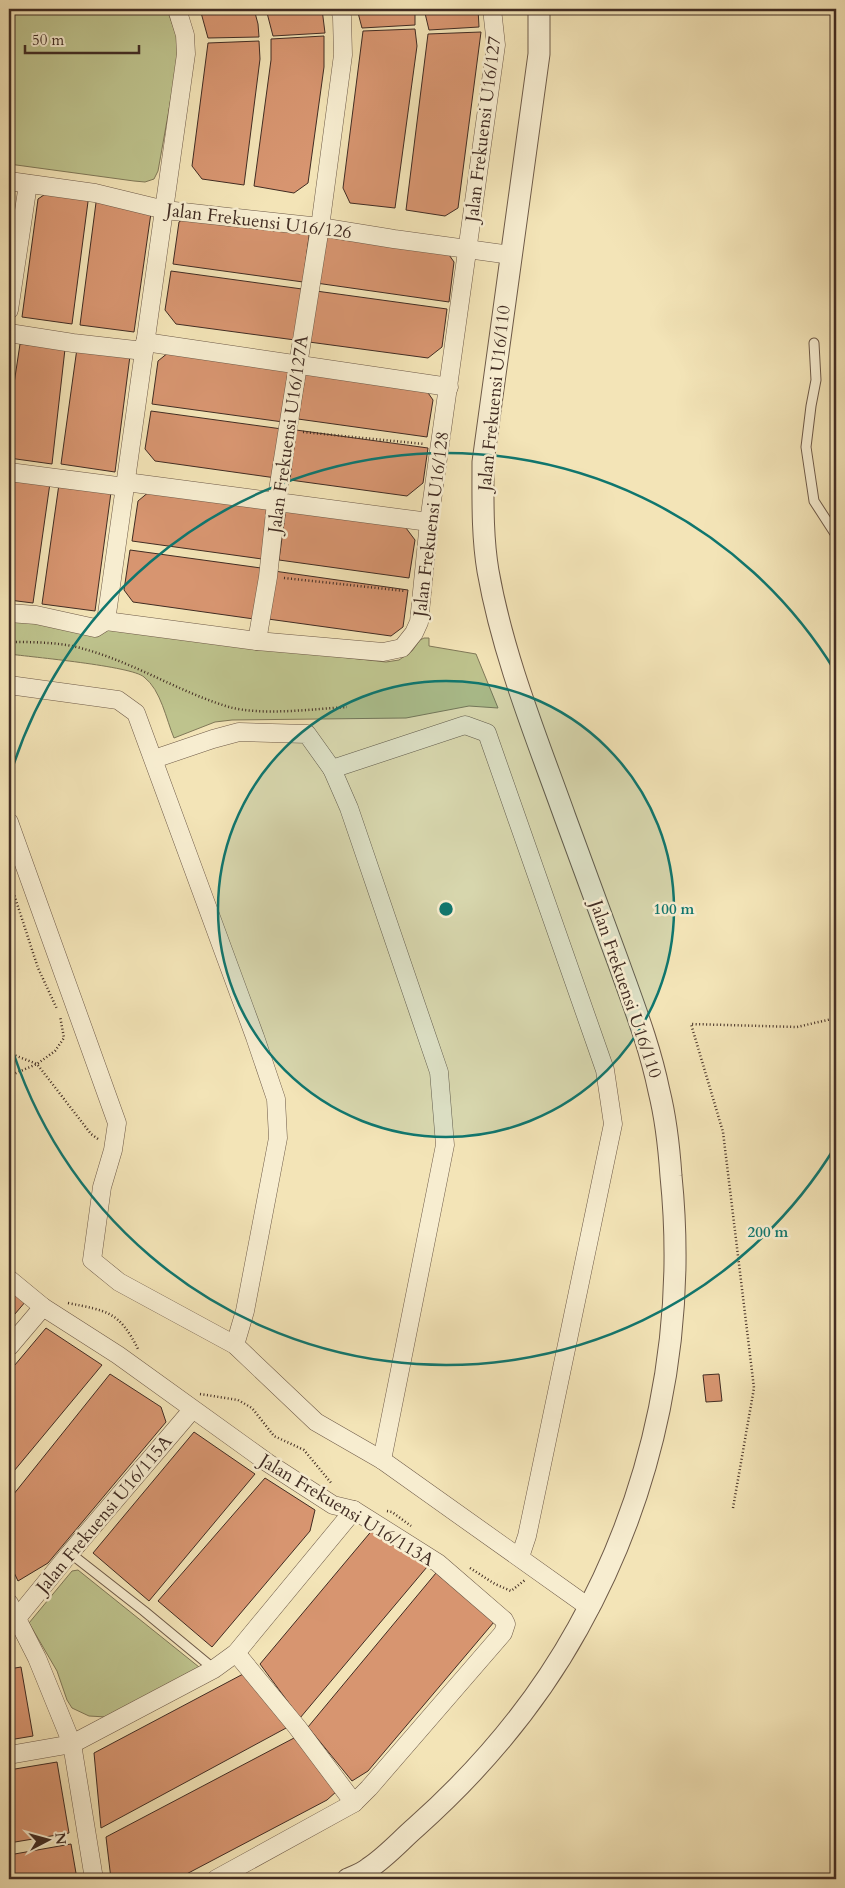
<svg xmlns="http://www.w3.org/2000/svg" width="845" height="1888" font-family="Cardo,serif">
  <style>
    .green { fill: #bec38d; stroke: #807858 }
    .building { fill: #d79570; stroke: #412c23 }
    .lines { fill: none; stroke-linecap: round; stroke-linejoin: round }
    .service-casing { stroke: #6e5a48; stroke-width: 11 }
    .minor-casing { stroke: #6e5a48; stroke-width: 19 }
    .tertiary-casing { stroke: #6e5a48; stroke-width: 23 }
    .path { stroke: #412c23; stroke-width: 2.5; stroke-dasharray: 1 2.5; stroke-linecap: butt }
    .service { stroke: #f7edd0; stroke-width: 9 }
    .minor { stroke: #f7edd0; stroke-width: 18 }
    .tertiary { stroke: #f7edd0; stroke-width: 21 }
    .ring { fill: none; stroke: #0f766e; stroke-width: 2.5 }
    .labels { text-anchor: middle; stroke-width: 5; stroke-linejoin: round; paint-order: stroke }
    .street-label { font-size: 18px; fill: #412c23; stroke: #f7edd0 }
    .centre { fill: #0f766e; stroke: #f7edd0; stroke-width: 2.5 }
    .ring-label { font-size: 15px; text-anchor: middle; font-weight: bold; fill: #0f766e; stroke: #f7edd0; stroke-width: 5; stroke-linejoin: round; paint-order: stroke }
  </style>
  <rect width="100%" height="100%" fill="#f3e4b7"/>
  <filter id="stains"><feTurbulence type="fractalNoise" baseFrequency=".004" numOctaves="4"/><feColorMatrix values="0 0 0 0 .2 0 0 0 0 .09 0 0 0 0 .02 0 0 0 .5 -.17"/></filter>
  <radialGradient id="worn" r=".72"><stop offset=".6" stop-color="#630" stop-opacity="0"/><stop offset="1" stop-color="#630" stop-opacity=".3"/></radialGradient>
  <g class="green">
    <polygon points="9,9 167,9 179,43 178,59 158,171 154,179 145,182 134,181 9,164"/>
    <path d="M 9,611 L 323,655 L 386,662 L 399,660 L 412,651 L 420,640 L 424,638 L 429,638 L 429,646 L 476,654 L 498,708 L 469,706 L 406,718 L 232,720 L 215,722 L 174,738 C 166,719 161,690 144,677 C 132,666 31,657 9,654 Z"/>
    <polygon points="78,1570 199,1667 106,1717 89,1716 72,1708 67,1700 57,1671 29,1623 72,1571"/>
  </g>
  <g class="building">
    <polygon points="200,9 254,9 258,24 259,37 208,38"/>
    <polygon points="266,9 322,9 325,33 273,36"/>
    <polygon points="357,9 415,9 415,25 362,28"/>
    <polygon points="424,9 478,9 479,27 429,30"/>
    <polygon points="415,29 417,46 395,208 350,203 343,188 363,31"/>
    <polygon points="481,32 458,208 445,216 406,210 428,34"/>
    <polygon points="324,36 324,67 308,183 294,193 254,186 271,60 271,39"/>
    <polygon points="259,41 260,59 244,185 202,179 192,166 208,43"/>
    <polygon points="54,188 89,194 72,324 22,317 38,199"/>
    <polygon points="97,195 151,213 134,332 80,325"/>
    <polygon points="193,212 310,229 303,282 173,264 179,222"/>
    <polygon points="323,231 445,249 454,262 449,302 316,283"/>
    <polygon points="171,271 302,289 295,340 176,324 165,310"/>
    <polygon points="316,291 447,309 442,347 428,358 309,342"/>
    <polygon points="78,341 131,348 115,472 61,464"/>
    <polygon points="20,344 65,349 52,464 9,458 9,417"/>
    <polygon points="169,352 290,370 283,422 152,404 158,361"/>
    <polygon points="305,370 424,387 433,400 427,437 298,419"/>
    <polygon points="151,411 282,429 276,478 155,461 145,449"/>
    <polygon points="296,430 428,448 423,483 407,496 290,480"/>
    <polygon points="9,471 51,476 33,603 9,600"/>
    <polygon points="60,477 112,485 95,611 42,604"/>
    <polygon points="150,491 269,507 262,559 132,541 138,501"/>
    <polygon points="286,508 403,524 415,540 409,578 279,560"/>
    <polygon points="130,550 261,568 254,619 133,602 124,590"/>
    <polygon points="274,571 408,590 403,627 391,636 268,619"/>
    <polygon points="9,1286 26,1301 9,1321"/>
    <polygon points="46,1328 102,1365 9,1477 9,1372"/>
    <polygon points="110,1374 161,1407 166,1422 48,1563 18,1581 9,1562 9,1500"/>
    <polygon points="719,1374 722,1401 706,1402 703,1375"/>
    <polygon points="194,1432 255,1474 149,1601 93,1553"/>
    <polygon points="265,1478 315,1510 310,1531 212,1647 158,1601"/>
    <polygon points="374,1528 427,1567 300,1718 260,1664"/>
    <polygon points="436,1573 494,1622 368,1771 352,1781 308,1727"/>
    <polygon points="21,1667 33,1736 9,1740 9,1669"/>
    <polygon points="245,1673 288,1727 101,1828 94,1753"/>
    <polygon points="294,1738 337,1791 327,1800 177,1879 111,1879 106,1837"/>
    <polygon points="57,1762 69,1833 9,1843 9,1770"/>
    <polygon points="71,1844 77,1879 9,1879 9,1855"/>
  </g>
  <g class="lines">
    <defs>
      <g id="service">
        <polyline points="814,343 816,380 811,406 806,447 814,501 836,535"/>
        <polyline points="70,1553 144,1611 214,1669"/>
      </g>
      <g id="minor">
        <polyline points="9,181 95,193 165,210 320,227 394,239 511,255"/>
        <polyline points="9,310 28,184"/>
        <polyline points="9,333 73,343 144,351"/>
        <polyline points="145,342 449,387"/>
        <polyline points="9,472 125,487"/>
        <polyline points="126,482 429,522"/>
        <polyline points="9,613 36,615 95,628 106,621 186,54 185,35 177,9"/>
        <polyline points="106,621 257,641 383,652 402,648 414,633 419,622 429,522 496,45 492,9"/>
        <polyline points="257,641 268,577 276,503 320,227 343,55 342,17 340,9"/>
        <polyline points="9,685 118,700 136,713 255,1037 276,1099 278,1138 245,1311 235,1345"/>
        <polyline points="154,759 213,739 239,732 307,734 332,769 465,725 487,733 605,1070 613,1124 527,1536 520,1557"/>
        <polyline points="332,769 349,808 439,1072 445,1145 382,1460"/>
        <polyline points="9,822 117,1123 113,1150 102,1187 92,1260 119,1282 235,1345 316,1422 382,1460 590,1608"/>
        <polyline points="9,1279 43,1307 118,1355 268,1463 333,1505 354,1510 438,1563 504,1620 506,1624 503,1633 369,1788 354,1803 216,1879"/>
        <polyline points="9,1347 43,1307"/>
        <polyline points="9,1603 37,1658 72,1744 94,1879"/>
        <polyline points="17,1618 70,1553 192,1410"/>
        <polyline points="236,1653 297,1727 354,1803"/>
        <polyline points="9,1755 72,1744 214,1669 236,1653 354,1510"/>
      </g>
      <path id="tertiary" d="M 348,1879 C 355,1876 363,1873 369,1868 C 386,1857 401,1840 416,1827 C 481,1769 536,1704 578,1628 C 655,1490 687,1332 671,1176 C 669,1147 666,1119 659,1091 C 650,1047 634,1006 619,964 C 601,915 583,866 565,817 C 536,736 503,656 488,571 C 482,535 483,498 483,462 L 539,54 L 539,9"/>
    </defs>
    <use href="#service" class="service-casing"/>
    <use href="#minor" class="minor-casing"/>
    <use href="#tertiary" class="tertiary-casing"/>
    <g class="path">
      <polyline points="303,432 424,444"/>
      <polyline points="284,578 405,591"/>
      <path d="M 9,642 C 33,642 61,642 84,649 C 135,663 179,692 229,707 C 262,716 313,709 347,707"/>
      <polyline points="9,879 38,968 57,1009"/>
      <polyline points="9,1053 37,1064 91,1134 98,1139"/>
      <polyline points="9,1076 37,1064 55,1051 64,1038 60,1016"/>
      <polyline points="9,1258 12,1264"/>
      <path d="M 68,1303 C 107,1311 119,1311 138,1349"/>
      <polyline points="200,1394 238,1400 252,1408 274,1436 304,1450 332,1484"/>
      <polyline points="733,1508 754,1388 723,1132 691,1024 797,1027 836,1018"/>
      <polyline points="387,1511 392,1512 411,1526"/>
      <polyline points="470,1568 495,1584 511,1591 525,1580"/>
    </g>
    <use href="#service" class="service"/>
    <use href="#minor" class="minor"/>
    <use href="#tertiary" class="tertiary"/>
  </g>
  <circle cx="446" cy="909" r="228" fill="#0f766e" fill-opacity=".12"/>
  <g class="ring">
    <circle cx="446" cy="909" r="228"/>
    <path d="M835 1147A456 456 0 0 1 9 1039M9 779A456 456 0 0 1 835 671"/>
  </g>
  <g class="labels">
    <g class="street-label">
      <text transform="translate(483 129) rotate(-83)" y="6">Jalan Frekuensi U16/127</text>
      <text transform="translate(259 221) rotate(7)" y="6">Jalan Frekuensi U16/126</text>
      <text transform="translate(494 398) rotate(-84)" y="6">Jalan Frekuensi U16/110</text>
      <text transform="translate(288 434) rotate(-82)" y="6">Jalan Frekuensi U16/127A</text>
      <text transform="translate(431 524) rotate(-83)" y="6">Jalan Frekuensi U16/128</text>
      <text transform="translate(626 989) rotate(71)" y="6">Jalan Frekuensi U16/110</text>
      <text transform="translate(347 1510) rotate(31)" y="6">Jalan Frekuensi U16/113A</text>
      <text transform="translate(104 1514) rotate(-50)" y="6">Jalan Frekuensi U16/115A</text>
    </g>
  </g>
  <circle cx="446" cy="909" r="8" class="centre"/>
  <g class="ring-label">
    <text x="674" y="914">100 m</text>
    <text x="768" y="1237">200 m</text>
  </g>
  <rect width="845" height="1888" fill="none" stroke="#f3e4b7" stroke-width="30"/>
  <rect x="10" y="10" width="825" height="1868" fill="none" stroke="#412c23" stroke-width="2.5"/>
  <rect x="15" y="15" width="815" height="1858" fill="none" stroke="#412c23"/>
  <g transform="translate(48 1840) rotate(84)" stroke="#f7edd0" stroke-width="4" paint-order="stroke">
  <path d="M0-4L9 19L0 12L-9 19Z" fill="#412c23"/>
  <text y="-8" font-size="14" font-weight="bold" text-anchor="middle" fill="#412c23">N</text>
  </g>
  <path d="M25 45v8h114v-8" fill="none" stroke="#412c23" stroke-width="2.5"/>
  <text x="32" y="45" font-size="15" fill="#412c23" stroke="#f7edd0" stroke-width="4" paint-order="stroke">50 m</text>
  <rect width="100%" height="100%" filter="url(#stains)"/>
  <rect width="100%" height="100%" fill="url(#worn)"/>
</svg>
